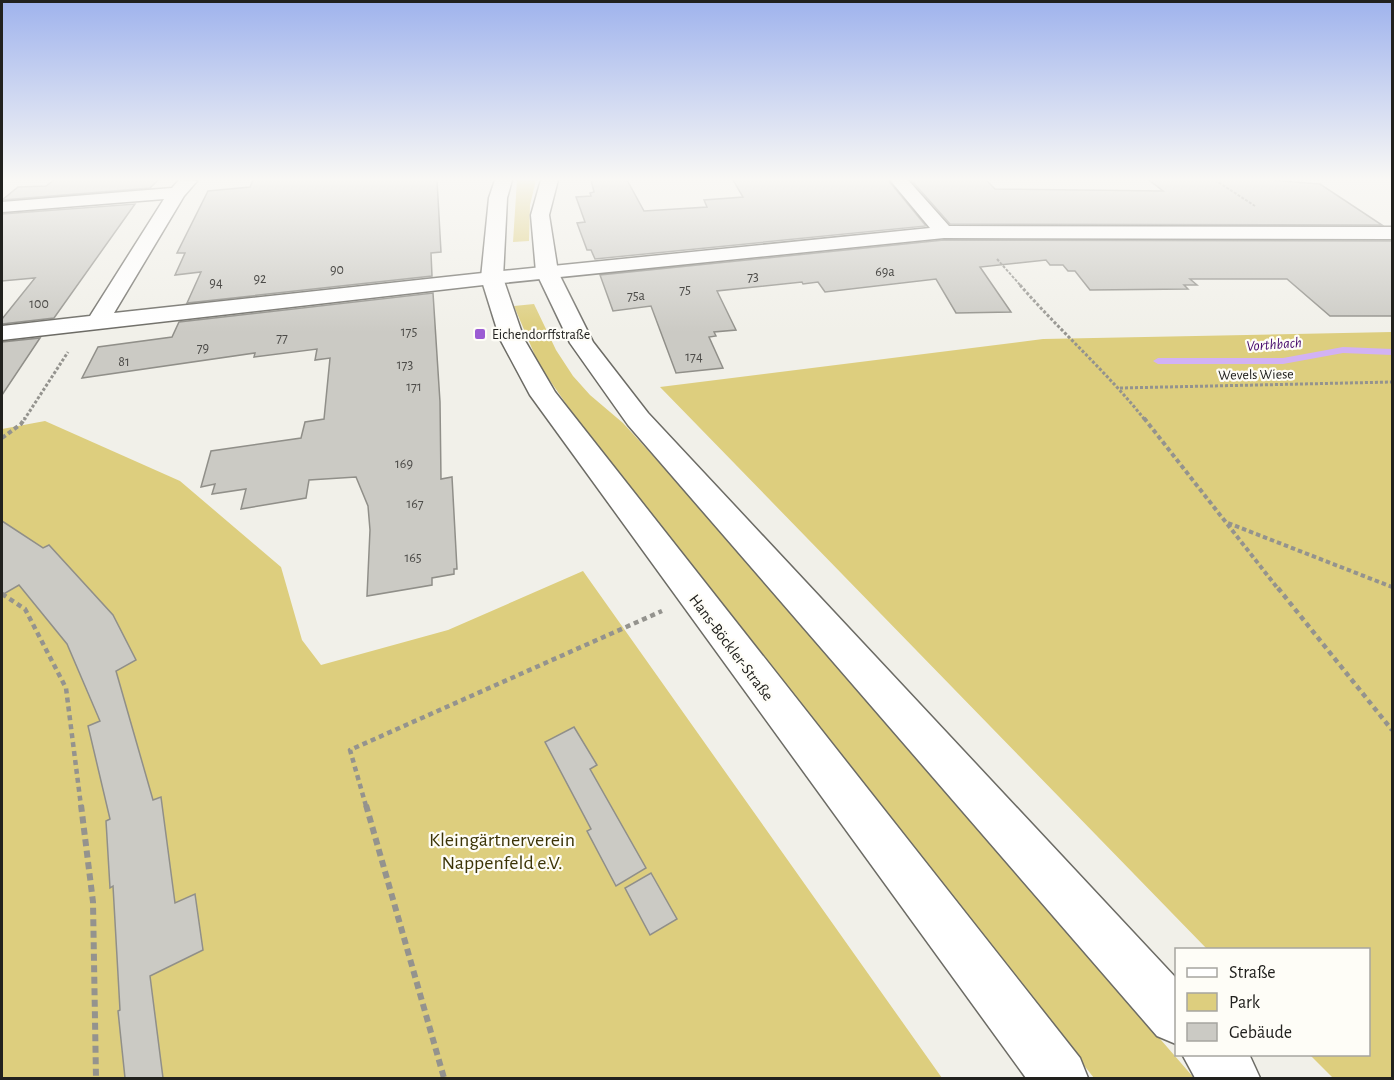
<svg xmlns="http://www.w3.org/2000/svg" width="1394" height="1080" font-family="'Alegreya Sans',sans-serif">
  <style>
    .green { fill: #ddce7e }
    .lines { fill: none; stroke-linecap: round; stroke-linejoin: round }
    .stream { fill: #d2b2f4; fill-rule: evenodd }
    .building { fill: #cbcac4; stroke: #908f89; stroke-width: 1.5 }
    .minor-casing { stroke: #6c6b65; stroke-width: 3 }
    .major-casing { stroke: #6c6b65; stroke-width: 3 }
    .path-far4 { stroke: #94938e; stroke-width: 2; stroke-dasharray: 3 1.5; stroke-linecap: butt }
    .path-far3 { stroke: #94938e; stroke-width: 3; stroke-dasharray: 3 2; stroke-linecap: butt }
    .path-far2 { stroke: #94938e; stroke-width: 4; stroke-dasharray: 4.5 3; stroke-linecap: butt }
    .path-far1 { stroke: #94938e; stroke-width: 4.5; stroke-dasharray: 5 4; stroke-linecap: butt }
    .path { stroke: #94938e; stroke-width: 6; stroke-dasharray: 7 4.5; stroke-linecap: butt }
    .minor { fill: #fff; fill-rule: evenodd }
    .major { fill: #fff; fill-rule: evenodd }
    .poi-dot { fill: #9b5cd3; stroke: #fefdf7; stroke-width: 2 }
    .labels { text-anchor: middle; stroke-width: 4.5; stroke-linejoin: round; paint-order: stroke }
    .number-label { font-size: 14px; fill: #4c4b48 }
    .far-poi-label { font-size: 14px; fill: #21211e; stroke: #fefdf7; text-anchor: start }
    .far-street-label { font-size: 14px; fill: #21211e; stroke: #fefdf7 }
    .far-water-label { font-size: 15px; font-style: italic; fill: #44076b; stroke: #fefdf7 }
    .street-label { font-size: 16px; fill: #21211e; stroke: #fefdf7 }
    .near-park-label { font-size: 20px; fill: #3c3407; stroke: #fefdf7 }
  </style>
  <rect width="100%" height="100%" fill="#f1f0e9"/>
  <g class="green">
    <polygon points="517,180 536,180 530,205 529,241 513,242"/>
    <polygon points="534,304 556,350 573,376 590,395 623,423 667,471 1194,1078 1094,1078 613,471 539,365 514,306"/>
    <polygon points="1392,332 1392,1078 1333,1078 1310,1055 1368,1054 1368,950 1207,949 660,387 1043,339"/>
    <polygon points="45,421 180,481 281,567 302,640 321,665 448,630 583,571 942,1078 2,1078 2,429"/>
  </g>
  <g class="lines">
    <polygon class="stream" points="1343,347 1392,349 1392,355 1343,353 1283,364 1158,364 1153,361 1158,358 1283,358"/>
  </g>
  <g class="building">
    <polygon points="54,180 158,180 150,188 2,200 18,187 46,186"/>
    <polygon points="253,180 437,180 441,252 431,253 432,276 187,303 201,272 175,275 185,253 177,253 208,191 250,187"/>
    <polygon points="591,180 627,180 644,211 707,207 704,200 743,197 733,180 888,180 926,226 595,259 591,250 587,250 577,223 585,222 576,197 591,196 590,193 594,192"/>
    <polygon points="911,180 986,180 995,189 1163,191 1149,180 1269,180 1320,184 1382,225 950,224"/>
    <polygon points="135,204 54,318 2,324 2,319 35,278 2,281 2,214"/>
    <polygon points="944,240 1392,241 1392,316 1330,316 1287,279 1190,279 1197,285 1184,285 1188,289 1090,290 1075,271 1068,271 1063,265 1050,265 1046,260 980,267 1011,312 956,313 936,279 825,292 818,282 803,284 802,282 717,291 736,330 714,332 716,336 709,337 723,368 676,373 651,306 613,311 600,275"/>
    <polygon points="433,293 440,402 441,479 452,477 457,569 454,569 454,574 432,578 432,585 367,596 370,530 368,506 356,477 309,480 306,498 241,509 246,489 212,494 215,484 201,487 211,451 301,438 305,422 324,419 330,358 315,360 317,349 254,357 255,353 82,378 98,347 172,337 179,322"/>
    <polygon points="40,338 2,395 2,342"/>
    <polygon points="2,521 43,548 49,545 113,615 136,660 116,671 153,800 161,797 175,903 195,894 203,950 150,976 163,1078 125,1078 118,1011 120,1010 113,886 110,888 106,821 110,819 88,726 100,721 67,644 19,585 2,595"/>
    <polygon points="574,727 597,765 590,769 646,868 616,886 587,831 591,829 545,742"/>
    <polygon points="651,873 677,919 650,935 625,888"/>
  </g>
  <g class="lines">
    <defs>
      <polygon id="minor" points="179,180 197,181 184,196 114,313 492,272 930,228 890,180 908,180 949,226 1392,227 1392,239 944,238 492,284 2,340 2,326 90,316 164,199 2,212 2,202 172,188"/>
      <g id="major">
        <polygon points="495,180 512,180 507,198 503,278 524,339 555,392 1080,1058 1088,1078 1026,1078 530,395 500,339 481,278 489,198"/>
        <polygon points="541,180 558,180 549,215 558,272 593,342 648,413 1176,978 1176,1044 1157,1036 628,425 570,343 536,272 531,215"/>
        <polygon points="1182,1054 1249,1054 1260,1078 1195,1078"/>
      </g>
    </defs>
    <use href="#minor" class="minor-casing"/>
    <use href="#major" class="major-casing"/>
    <g class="path-far4">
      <polyline points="1215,180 1255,206"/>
      <polyline points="997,259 1021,286"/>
    </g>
    <g class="path-far3">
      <path d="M 1020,285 C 1060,331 1107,372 1145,420"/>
      <polyline points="1120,388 1392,382"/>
      <polyline points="24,420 68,352"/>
    </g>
    <g class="path-far2">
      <polyline points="1144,418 1279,590"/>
      <polyline points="2,438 21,424 25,418"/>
      <polyline points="1228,523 1392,587"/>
    </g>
    <g class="path-far1">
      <polyline points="1278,588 1392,730"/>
      <polyline points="2,594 25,609 66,688 81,806"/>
      <polyline points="366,806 350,750 662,611"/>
    </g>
    <g class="path">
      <polyline points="81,805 93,902 96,1078"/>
      <polyline points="366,805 444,1078"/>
    </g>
    <use href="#minor" class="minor"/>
    <use href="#major" class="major"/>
  </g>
  <linearGradient id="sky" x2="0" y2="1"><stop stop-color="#9fb3ed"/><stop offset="0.54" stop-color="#f9f8f5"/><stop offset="1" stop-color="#f9f8f5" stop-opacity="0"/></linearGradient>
  <rect width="1394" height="332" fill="url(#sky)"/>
  <rect class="poi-dot" x="474" y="328" width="12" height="12" rx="3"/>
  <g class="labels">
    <g class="number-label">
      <text x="337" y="274">90</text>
      <text x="885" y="276">69a</text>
      <text x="753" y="281">73</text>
      <text x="260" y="283">92</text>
      <text x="216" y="287">94</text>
      <text x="685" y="294">75</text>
      <text x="636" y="300">75a</text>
      <text x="39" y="308">100</text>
      <text x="409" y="336">175</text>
      <text x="282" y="342">77</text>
      <text x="203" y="352">79</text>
      <text x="694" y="361">174</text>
      <text x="124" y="366">81</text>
      <text x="405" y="369">173</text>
      <text x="414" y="391">171</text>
      <text x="404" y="468">169</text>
      <text x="415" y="508">167</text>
      <text x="413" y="562">165</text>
    </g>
    <g class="far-poi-label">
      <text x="492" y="339">Eichendorffstraße</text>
    </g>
    <g class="far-street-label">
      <text transform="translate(1256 374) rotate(-1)" y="5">Wevels Wiese</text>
    </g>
    <g class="far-water-label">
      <text transform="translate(1274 344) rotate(-4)" y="5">Vorthbach</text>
    </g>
    <g class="street-label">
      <text transform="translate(732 647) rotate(53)" y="6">Hans-Böckler-Straße</text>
    </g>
    <g class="near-park-label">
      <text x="502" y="846">Kleingärtnerverein<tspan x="502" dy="23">Nappenfeld e.V.</tspan></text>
    </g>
  </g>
  <rect width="1394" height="1080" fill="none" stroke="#21211e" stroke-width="6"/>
  <rect x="1175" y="948" width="195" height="108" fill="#fefdf7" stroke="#a6a5a0" stroke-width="1.5"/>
  <rect x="1187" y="968" width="30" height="9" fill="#ffffff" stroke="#a6a5a0" stroke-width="1.5"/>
  <text x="1229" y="978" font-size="18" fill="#21211e">Straße</text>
  <rect x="1187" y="993" width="30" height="18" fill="#ddce7e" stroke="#a6a5a0" stroke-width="1.5"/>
  <text x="1229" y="1008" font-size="18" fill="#21211e">Park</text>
  <rect x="1187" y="1023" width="30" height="18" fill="#cbcac4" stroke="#a6a5a0" stroke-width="1.5"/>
  <text x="1229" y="1038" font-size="18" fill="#21211e">Gebäude</text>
</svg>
